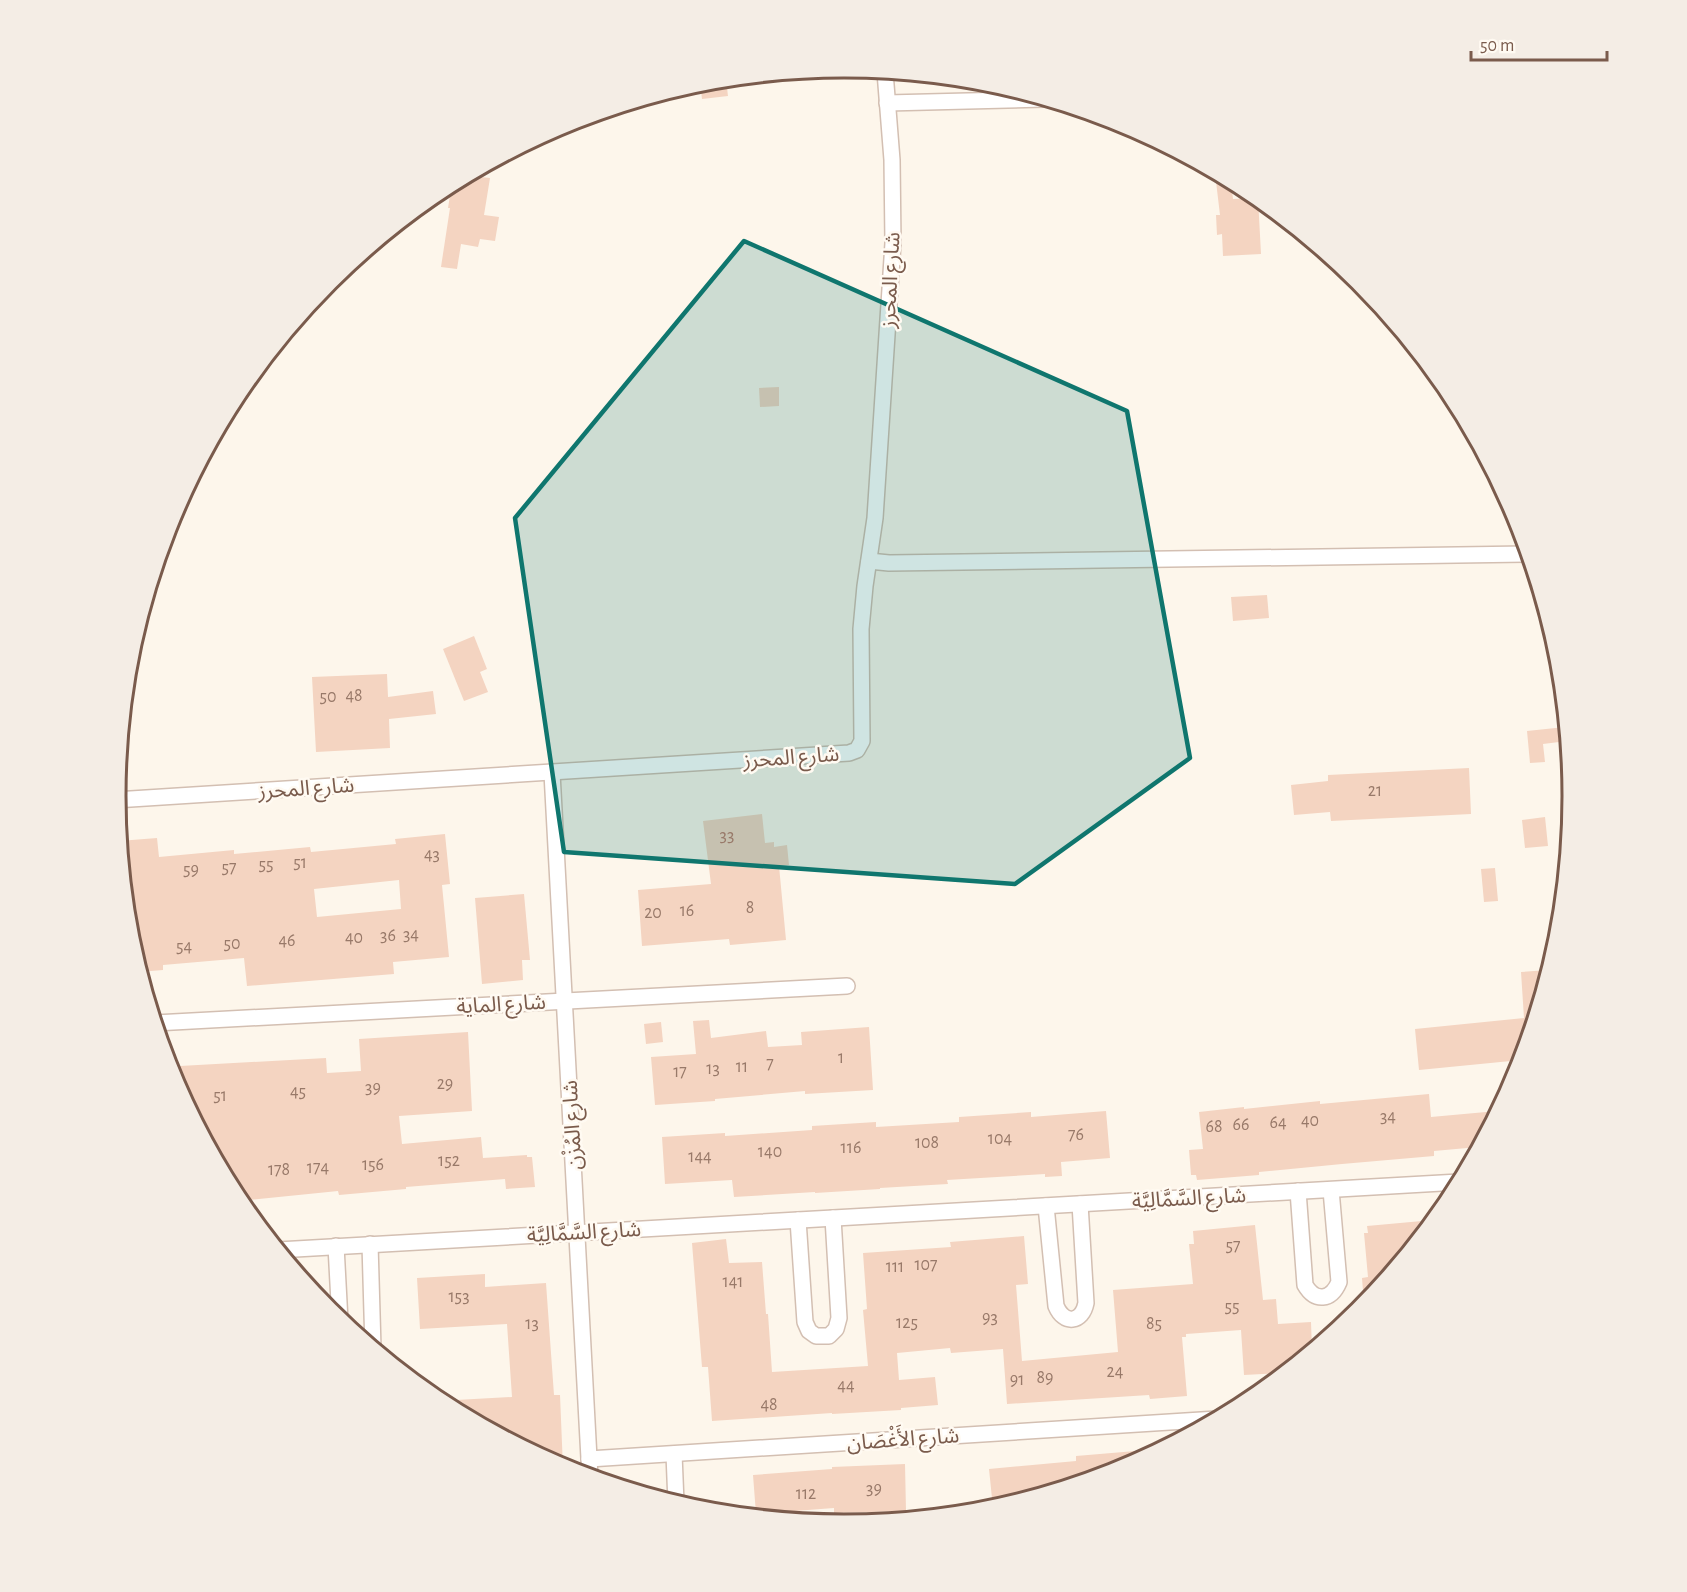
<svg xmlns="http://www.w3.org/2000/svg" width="1687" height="1592" font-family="'Alegreya Sans','Noto Sans Arabic',sans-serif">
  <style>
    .building { fill: #f4d4c1; fill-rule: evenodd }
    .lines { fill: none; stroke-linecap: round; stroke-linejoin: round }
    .street-casing { stroke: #d3bfb2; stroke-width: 18 }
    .street { stroke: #fff; stroke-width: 15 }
    .marked { fill: #0f766e; fill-opacity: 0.2; stroke: #0f766e; stroke-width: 4.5; stroke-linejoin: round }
    .labels { text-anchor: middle; stroke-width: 5; stroke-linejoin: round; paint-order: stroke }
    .number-label { font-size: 18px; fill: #987969 }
    .street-label { font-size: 21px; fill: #7a5b4c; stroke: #fffaf2 }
    .rim { fill: none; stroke: #7a5b4c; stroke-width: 3 }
  </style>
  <rect width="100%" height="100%" fill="#fdf6eb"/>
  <g class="building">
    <polygon points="726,79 728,96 702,99 700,82"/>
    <polygon points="483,167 481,177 490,178 484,215 499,217 495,241 480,239 478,247 461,244 457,269 441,267 450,208 448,208 452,183"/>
    <polygon points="1215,173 1231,181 1233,199 1258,198 1261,254 1223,256 1222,234 1217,235 1216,215 1220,215"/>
    <polygon points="779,387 779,406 760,407 759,388"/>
    <polygon points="1267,595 1269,618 1233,621 1231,597"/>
    <polygon points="474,636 487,669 480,672 488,692 464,701 443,649"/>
    <polygon points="387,674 388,697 433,691 436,714 389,719 390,748 316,752 312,677"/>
    <polygon points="1565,727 1567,741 1543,744 1545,762 1530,763 1527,731"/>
    <polygon points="1469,768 1471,814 1331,821 1330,812 1294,815 1291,785 1328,781 1328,775"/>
    <polygon points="762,814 765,843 774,842 774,847 787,845 789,865 779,866 786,940 730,945 729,939 642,946 638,890 711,884 703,821"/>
    <polygon points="1545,817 1548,846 1525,848 1522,820"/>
    <path d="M 445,834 L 450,884 L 442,885 L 449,957 L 393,962 L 394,974 L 247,986 L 244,958 L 163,965 L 163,970 L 139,972 L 129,938 L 119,841 L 157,838 L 159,857 L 234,850 L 234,854 L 310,847 L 311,852 L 396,844 L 395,839 ZM 399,880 L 401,909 L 317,917 L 314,889 Z"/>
    <polygon points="1495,868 1498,901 1484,902 1481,869"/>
    <polygon points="524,894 530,960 522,960 523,980 482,984 475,898"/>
    <polygon points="1548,970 1521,1060 1419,1070 1415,1029 1524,1018 1521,972"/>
    <polygon points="709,1020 711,1038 766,1031 768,1047 802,1045 801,1032 869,1027 873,1090 805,1094 805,1091 715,1099 715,1101 655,1105 651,1057 696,1054 693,1021"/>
    <polygon points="661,1022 663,1042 646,1044 644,1024"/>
    <polygon points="468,1032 472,1111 399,1116 402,1144 481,1137 483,1158 527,1155 527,1157 532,1157 535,1187 506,1189 505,1179 406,1187 406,1189 339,1195 338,1191 238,1201 182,1097 180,1066 326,1058 327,1073 361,1071 359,1039"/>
    <polygon points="1429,1094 1431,1117 1497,1111 1478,1147 1434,1151 1434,1156 1342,1164 1259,1172 1259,1175 1197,1180 1196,1175 1191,1175 1189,1150 1203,1149 1199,1112 1244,1107 1244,1109 1320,1101 1320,1104"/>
    <polygon points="1106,1111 1110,1158 1061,1162 1062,1176 1045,1177 1045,1174 947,1180 948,1184 880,1188 880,1189 815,1193 815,1192 734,1197 732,1180 665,1184 662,1137 725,1133 725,1136 812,1130 812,1126 876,1122 876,1127 959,1122 959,1117 1031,1112 1031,1117"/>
    <polygon points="1433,1220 1395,1266 1364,1304 1362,1278 1368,1277 1364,1233 1368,1233 1367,1226"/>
    <polygon points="1255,1225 1263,1300 1276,1299 1278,1324 1311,1322 1312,1350 1284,1373 1244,1375 1241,1330 1186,1334 1186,1337 1182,1337 1187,1396 1150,1399 1149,1395 1007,1404 1003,1349 951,1353 950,1348 897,1353 899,1380 935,1377 938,1405 901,1408 901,1410 832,1414 832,1413 712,1421 708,1367 702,1367 692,1243 726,1239 729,1263 762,1262 766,1314 768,1314 772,1372 868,1366 863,1310 867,1309 863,1253 951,1247 950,1242 1024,1236 1028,1284 1016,1285 1022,1361 1118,1352 1113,1290 1193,1284 1189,1244 1194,1244 1193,1231"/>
    <polygon points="485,1274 485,1287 546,1283 554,1395 560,1395 563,1468 438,1401 512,1397 507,1324 420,1329 417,1278"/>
    <polygon points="1159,1449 1122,1469 993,1508 989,1469 1076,1461 1076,1456"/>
    <polygon points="905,1464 906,1511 834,1513 834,1508 756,1514 753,1475 832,1469 832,1467"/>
  </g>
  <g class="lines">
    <defs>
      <g id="street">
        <polyline points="887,103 1044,99"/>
        <polyline points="869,561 889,563 1528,554"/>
        <polyline points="552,773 590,1477"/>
        <polyline points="115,800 849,753 857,750 862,741 861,629 865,586 875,518 893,243 892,160 885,72"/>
        <polyline points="155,1023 847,986"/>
        <path d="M 1298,1191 L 1305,1285 C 1315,1302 1331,1301 1339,1282 L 1331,1190"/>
        <path d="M 1046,1206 L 1056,1306 C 1064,1325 1082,1323 1086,1303 L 1080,1204"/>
        <polyline points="798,1220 805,1322 809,1331 816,1336 829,1336 836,1329 839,1318 833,1218"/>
        <polyline points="370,1244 373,1348"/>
        <polyline points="336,1246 340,1321"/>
        <polyline points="278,1250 1459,1182"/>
        <polyline points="674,1454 676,1503"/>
        <polyline points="589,1459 1217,1419"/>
      </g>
    </defs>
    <use href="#street" class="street-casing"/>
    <use href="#street" class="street"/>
  </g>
  <path class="marked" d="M 744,241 L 1127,411 L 1190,758 L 1015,884 L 564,852 L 515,518 Z"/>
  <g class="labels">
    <g class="number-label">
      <text x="354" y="701">48</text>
      <text x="328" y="702">50</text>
      <text x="1375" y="796">21</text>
      <text x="727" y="841">33</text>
      <text x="432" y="860">43</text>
      <text x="300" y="868">51</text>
      <text x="266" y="870">55</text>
      <text x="229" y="873">57</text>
      <text x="191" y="875">59</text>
      <text x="750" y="913">8</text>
      <text x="687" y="916">16</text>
      <text x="653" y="918">20</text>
      <text x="411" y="940">34</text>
      <text x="388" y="941">36</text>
      <text x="354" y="943">40</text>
      <text x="287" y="946">46</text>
      <text x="232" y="949">50</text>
      <text x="184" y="952">54</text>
      <text x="841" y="1063">1</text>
      <text x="770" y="1069">7</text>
      <text x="742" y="1072">11</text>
      <text x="713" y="1074">13</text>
      <text x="680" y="1077">17</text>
      <text x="445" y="1089">29</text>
      <text x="373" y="1093">39</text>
      <text x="298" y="1097">45</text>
      <text x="220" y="1101">51</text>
      <text x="1388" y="1122">34</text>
      <text x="1310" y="1126">40</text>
      <text x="1278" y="1128">64</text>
      <text x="1241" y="1130">66</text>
      <text x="1214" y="1132">68</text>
      <text x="1076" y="1140">76</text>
      <text x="1000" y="1144">104</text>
      <text x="927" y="1148">108</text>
      <text x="851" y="1153">116</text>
      <text x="770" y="1157">140</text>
      <text x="700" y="1162">144</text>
      <text x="449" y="1166">152</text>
      <text x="373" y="1170">156</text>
      <text x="318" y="1173">174</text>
      <text x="279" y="1175">178</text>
      <text x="1233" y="1251">57</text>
      <text x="926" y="1270">107</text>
      <text x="895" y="1272">111</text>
      <text x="733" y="1287">141</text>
      <text x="459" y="1302">153</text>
      <text x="1232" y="1312">55</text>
      <text x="990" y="1323">93</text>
      <text x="907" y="1328">125</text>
      <text x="532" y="1329">13</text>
      <text x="1154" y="1329">85</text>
      <text x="1115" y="1377">24</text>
      <text x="1045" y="1383">89</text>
      <text x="1017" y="1385">91</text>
      <text x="846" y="1391">44</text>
      <text x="769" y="1410">48</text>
      <text x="874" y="1494">39</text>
      <text x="806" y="1499">112</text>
    </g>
    <g class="street-label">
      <text transform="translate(890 280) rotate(-87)" y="7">شارع المحرز</text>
      <text transform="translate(791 757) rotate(-4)" y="7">شارع المحرز</text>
      <text transform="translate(306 788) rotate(-4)" y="7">شارع المحرز</text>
      <text transform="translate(501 1004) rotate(-3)" y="7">شارع الماية</text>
      <text transform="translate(572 1125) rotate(-93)" y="7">شارع المُزْن</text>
      <text transform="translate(1189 1198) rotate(-3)" y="7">شارع السَّمَّالِيَّة</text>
      <text transform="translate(584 1232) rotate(-3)" y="7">شارع السَّمَّالِيَّة</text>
      <text transform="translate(903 1439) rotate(-4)" y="7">شارع الأَغْصَان</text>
    </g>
  </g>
  <path d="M0 0H1687V1592H0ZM126 796a718 718 0 1 1 1436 0a718 718 0 1 1-1436 0Z" fill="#f4ede5" fill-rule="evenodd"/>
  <path class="rim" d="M126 796a718 718 0 1 1 1436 0a718 718 0 1 1-1436 0Z"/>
  <path d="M1471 51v9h136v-9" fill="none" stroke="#7a5b4c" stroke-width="3"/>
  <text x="1480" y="51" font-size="18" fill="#7a5b4c" stroke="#fffaf2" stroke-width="4.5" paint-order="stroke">50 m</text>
</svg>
